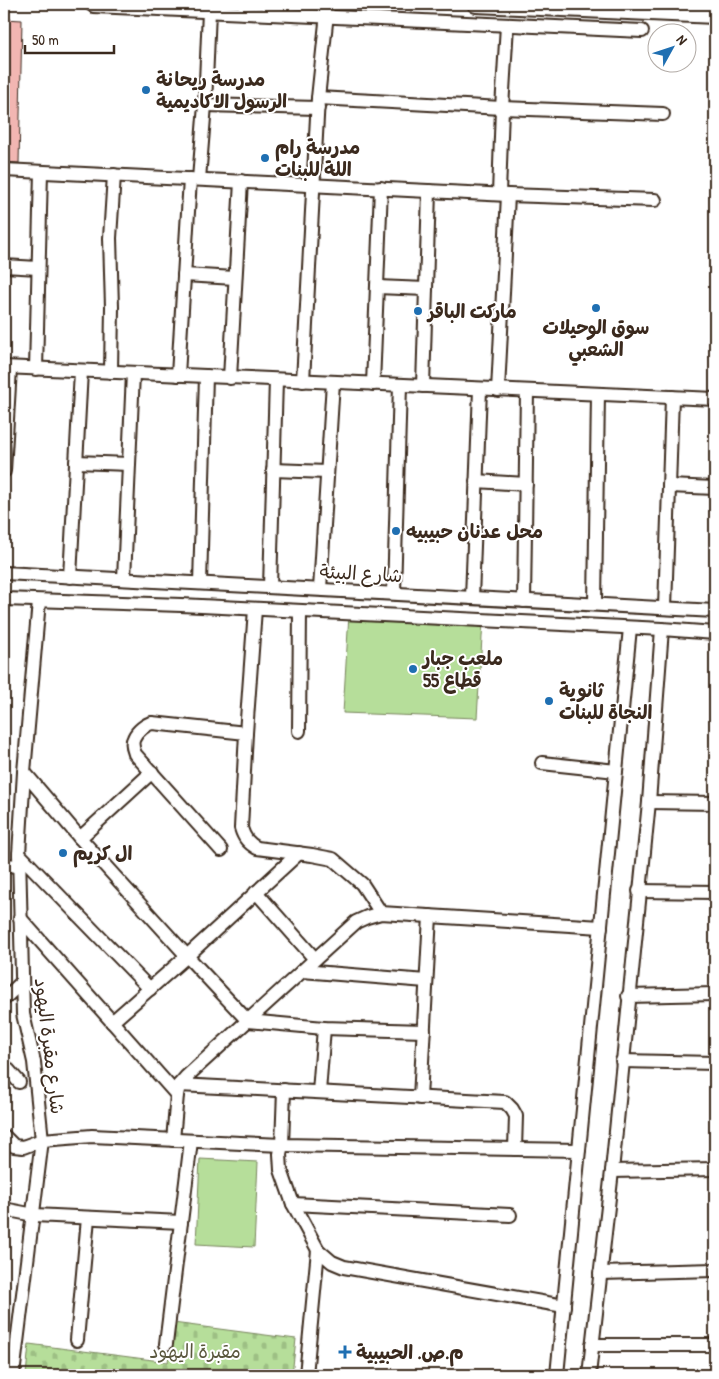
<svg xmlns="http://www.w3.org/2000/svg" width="719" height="1379" font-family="'Patrick Hand','Playpen Sans Arabic',sans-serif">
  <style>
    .cemetery { fill: url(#cemetery-stones); stroke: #78845c }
    .park { fill: #b6de9a; stroke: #78845c }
    .building { fill: #f2b6b2; stroke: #3b2a1e }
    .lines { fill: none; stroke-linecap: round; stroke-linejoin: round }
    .minor-casing { stroke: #3b2a1e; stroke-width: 16 }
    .major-casing { stroke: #3b2a1e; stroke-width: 20 }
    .minor { stroke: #fff; stroke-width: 12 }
    .major { stroke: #fff; stroke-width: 16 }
    .poi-dot { fill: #1f6fb2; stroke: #fff; stroke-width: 2 }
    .labels { text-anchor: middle; stroke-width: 4; stroke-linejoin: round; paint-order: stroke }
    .poi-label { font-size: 19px; font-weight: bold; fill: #3b2a1e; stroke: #fff; text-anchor: start }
    .street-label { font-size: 19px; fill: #3b2a1e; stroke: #fff }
    .park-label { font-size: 19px; fill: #5a573d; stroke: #fff }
  </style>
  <defs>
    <pattern id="cemetery-stones" width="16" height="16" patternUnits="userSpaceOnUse" patternTransform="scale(1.25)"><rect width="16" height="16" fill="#b6de9a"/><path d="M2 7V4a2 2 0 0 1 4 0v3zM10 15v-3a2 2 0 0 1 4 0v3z" fill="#9dbf84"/></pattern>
  </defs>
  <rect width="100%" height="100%" fill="#fff"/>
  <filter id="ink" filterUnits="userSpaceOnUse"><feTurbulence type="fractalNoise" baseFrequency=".02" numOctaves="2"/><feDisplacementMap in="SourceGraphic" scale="10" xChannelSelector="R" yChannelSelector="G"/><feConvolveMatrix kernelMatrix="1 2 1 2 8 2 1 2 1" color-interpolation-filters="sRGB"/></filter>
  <g filter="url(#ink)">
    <polygon class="cemetery" points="173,1323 296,1339 292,1375 26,1375 29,1344 168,1362"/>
    <g class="park">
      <polygon points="349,614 483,621 477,718 343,713"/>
      <polygon points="200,1159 258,1162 254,1247 196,1244"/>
    </g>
    <polygon class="building" points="4,19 22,20 19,163 4,162"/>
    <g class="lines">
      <defs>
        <g id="minor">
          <polyline points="91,4 94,6 642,31"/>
          <polyline points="318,98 502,108 663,114"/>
          <polyline points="205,105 318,108"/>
          <polyline points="4,170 508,195 655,200"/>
          <polyline points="199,179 205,105 209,11"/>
          <polyline points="499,194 502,108 507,25"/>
          <polyline points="4,266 38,268"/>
          <polyline points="184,275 235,278"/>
          <polyline points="377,287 426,289"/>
          <polyline points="4,367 715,399"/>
          <polyline points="36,369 41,172"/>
          <polyline points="111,372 112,307 110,238 114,175"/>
          <polyline points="178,375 190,179"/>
          <polyline points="230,378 241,181"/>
          <polyline points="303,381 318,98 328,4"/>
          <polyline points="373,384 381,188"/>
          <polyline points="423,386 429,191"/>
          <polyline points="498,390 508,195"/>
          <polyline points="76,462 129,464"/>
          <polyline points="273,470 327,472"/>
          <polyline points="4,471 10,368"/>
          <polyline points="476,481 526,484"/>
          <polyline points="669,486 715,488"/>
          <polyline points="4,573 715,611"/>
          <polyline points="70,577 81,371"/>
          <polyline points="124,579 133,373"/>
          <polyline points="200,583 206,376"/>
          <polyline points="270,587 276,380"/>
          <polyline points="320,589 333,382"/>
          <polyline points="394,593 400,385"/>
          <polyline points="472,598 480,389"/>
          <polyline points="4,599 181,605 662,629 715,633"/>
          <polyline points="524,601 527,391"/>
          <polyline points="595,604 598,394"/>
          <polyline points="665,608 672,397"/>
          <path d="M 255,609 L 246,733 L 241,828 C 244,838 248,843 257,848 L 312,855 L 333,859 L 362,884 L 381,913"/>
          <polyline points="299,731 300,611"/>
          <polyline points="542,763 616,771"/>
          <polyline points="24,772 80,838 187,956 299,853"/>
          <polyline points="649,802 715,803"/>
          <polyline points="80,838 152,772"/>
          <path d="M 221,850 L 135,754 C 133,749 131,743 134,738 C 137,731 146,724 152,723 L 246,733"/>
          <polyline points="19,854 150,989"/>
          <polyline points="4,865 19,866"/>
          <polyline points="639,891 715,892"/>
          <polyline points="256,892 315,959"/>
          <polyline points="20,918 177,1095"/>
          <polyline points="302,971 426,981"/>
          <polyline points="628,996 715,994"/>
          <polyline points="4,999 22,982"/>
          <polyline points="112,1022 187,956 248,1021 324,1028 424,1031"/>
          <polyline points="622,1061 715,1063"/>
          <polyline points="4,1065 19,1082"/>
          <polyline points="179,1085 505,1102 512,1109 516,1116 515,1149"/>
          <polyline points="284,1090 282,1145 280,1154 281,1170 293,1204 318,1250 332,1262 344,1267 564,1306"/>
          <polyline points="319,1092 324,1028"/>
          <polyline points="420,1098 430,916"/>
          <polyline points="4,1136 14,1146 23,1147 42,1140 92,1136 282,1145 579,1150"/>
          <polyline points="173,1140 177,1095 179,1085 186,1077 356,922 367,917 381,913 601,927"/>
          <polyline points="612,1171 715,1169"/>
          <polyline points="293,1204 510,1215"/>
          <polyline points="4,1209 34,1215 181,1222"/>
          <polyline points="600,1273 715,1270"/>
          <polyline points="77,1340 88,1218"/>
          <polyline points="166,1344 191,1141"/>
          <polyline points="592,1345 715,1345"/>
          <polyline points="13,1375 42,1140 34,1062 23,1014 19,854 24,772 39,601"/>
          <polyline points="306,1375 318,1250"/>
          <polyline points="557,1375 630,628"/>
          <polyline points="589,1375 612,1171 649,802 662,629"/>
        </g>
        <polyline id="major" points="476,4 715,15"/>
      </defs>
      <use href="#minor" class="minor-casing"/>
      <use href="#major" class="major-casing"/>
      <use href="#minor" class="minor"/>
      <use href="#major" class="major"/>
    </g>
  </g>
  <g class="poi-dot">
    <circle cx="146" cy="90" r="5"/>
    <circle cx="265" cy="158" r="5"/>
    <circle cx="596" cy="308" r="5"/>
    <circle cx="418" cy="311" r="5"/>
    <circle cx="396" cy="531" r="5"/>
    <circle cx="413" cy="669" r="5"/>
    <circle cx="549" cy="701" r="5"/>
    <circle cx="63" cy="853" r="5"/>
    <path d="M342.5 1344.5h5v5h5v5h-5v5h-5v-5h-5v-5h5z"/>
  </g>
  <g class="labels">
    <g class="poi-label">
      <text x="156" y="86">مدرسة ريحانة<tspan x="156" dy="22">الرسول الاكاديمية</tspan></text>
      <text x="275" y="154">مدرسة رام<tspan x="275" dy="22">اللة للبنات</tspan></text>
      <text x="428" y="318">ماركت الباقر</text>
      <text x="596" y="334" text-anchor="middle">سوق الوحيلات<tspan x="596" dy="22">الشعبي</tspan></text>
      <text x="406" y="538">محل عدنان حبيبيه</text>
      <text x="423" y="665">ملعب جبار<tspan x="423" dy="22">قطاع 55</tspan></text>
      <text x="559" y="697">ثانوية<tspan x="559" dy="22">النجاة للبنات</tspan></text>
      <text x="73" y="860">ال كريم</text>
      <text x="356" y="1359">م.ص. الحبيبية</text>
    </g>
    <g class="street-label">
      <text transform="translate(361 573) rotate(3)" y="7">شارع البيئة</text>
      <text transform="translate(50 1046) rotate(83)" y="7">شارع مقبرة اليهود</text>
    </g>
    <g class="park-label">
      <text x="195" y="1358">مقبرة اليهود</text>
    </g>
  </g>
  <rect width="719" height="1379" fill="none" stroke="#fff" stroke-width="20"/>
  <rect x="10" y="10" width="699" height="1359" fill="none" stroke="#3b2a1e" stroke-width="2" filter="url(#ink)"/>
  <g transform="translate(672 48) rotate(50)"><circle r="24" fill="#ffffff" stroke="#b1aaa5"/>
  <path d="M0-4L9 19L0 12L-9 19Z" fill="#1f6fb2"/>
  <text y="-8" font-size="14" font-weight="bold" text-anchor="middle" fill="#3b2a1e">N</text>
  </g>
  <path d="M25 45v8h89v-8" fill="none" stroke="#3b2a1e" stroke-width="2.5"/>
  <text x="32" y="45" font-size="15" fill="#3b2a1e" stroke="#ffffff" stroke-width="4" paint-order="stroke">50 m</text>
</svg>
